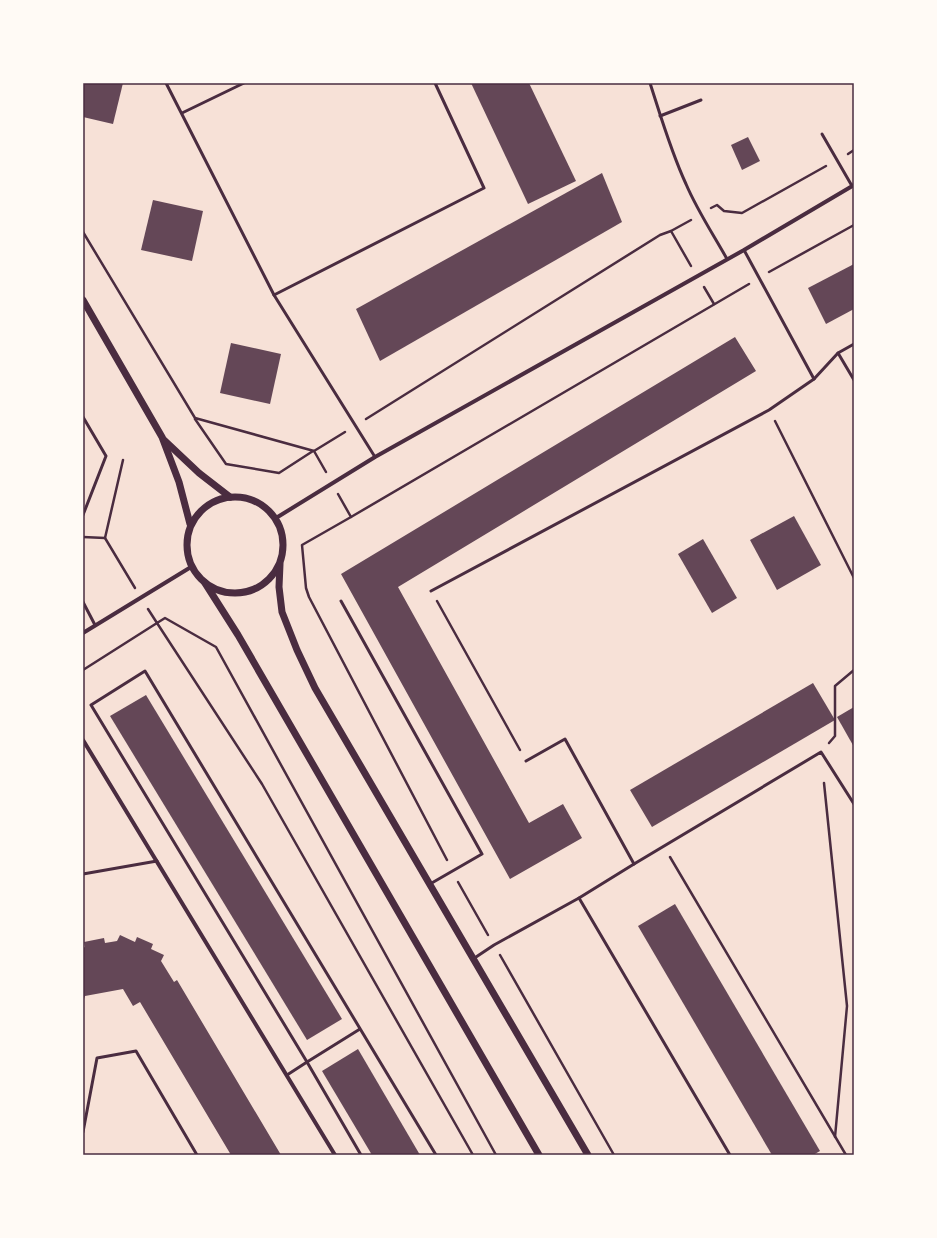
<svg xmlns="http://www.w3.org/2000/svg" width="937" height="1238" font-family="'Source Sans 3',sans-serif">
  <style>
    .building { fill: #644757 }
    .lines { fill: none; stroke-linecap: round; stroke-linejoin: round }
    .path { stroke: #4a2c40; stroke-width: 2.5 }
    .service { stroke: #4a2c40; stroke-width: 3 }
    .minor { stroke: #4a2c40; stroke-width: 4 }
    .tertiary { stroke: #4a2c40; stroke-width: 7 }
    .neatline { fill: none; stroke: #4a2c40; stroke-width: 1.5 }
  </style>
  <rect width="100%" height="100%" fill="#f7e1d7"/>
  <g class="building">
    <polygon points="83,83 123,83 113,124 83,117"/>
    <polygon points="471,83 529,83 576,181 528,204"/>
    <polygon points="748,137 760,161 742,170 731,145"/>
    <polygon points="602,173 622,222 380,361 356,309"/>
    <polygon points="153,200 203,211 192,261 141,250"/>
    <polygon points="854,264 854,309 826,324 808,288"/>
    <polygon points="735,337 756,371 398,587 529,823 563,804 582,838 510,879 341,574"/>
    <polygon points="231,343 281,354 270,404 220,393"/>
    <polygon points="794,516 821,565 777,590 750,540"/>
    <polygon points="703,539 737,598 712,613 678,554"/>
    <polygon points="813,683 835,720 652,827 630,790"/>
    <polygon points="146,695 342,1019 307,1040 110,716"/>
    <polygon points="854,707 854,747 837,717"/>
    <polygon points="675,904 820,1151 813,1155 772,1155 638,926"/>
    <polygon points="120,935 135,942 137,937 153,944 151,949 164,955 161,961 174,982 177,980 281,1155 231,1155 140,1002 133,1006 123,989 85,996 83,1002 83,948 85,947 84,942 104,938 105,943 117,941"/>
    <polygon points="358,1049 420,1155 372,1155 322,1071"/>
  </g>
  <g class="lines">
    <g class="path">
      <polyline points="848,154 854,150"/>
      <polyline points="711,208 717,205 724,211 742,213 826,166"/>
      <polyline points="671,231 691,266"/>
      <polyline points="83,232 195,418 314,451"/>
      <polyline points="769,272 854,225"/>
      <polyline points="704,287 714,304"/>
      <polyline points="195,419 226,464 279,473 313,451"/>
      <polyline points="366,419 660,235 671,231 691,220"/>
      <polyline points="775,421 854,578"/>
      <polyline points="326,472 314,451 345,432"/>
      <polyline points="338,494 351,517 749,284"/>
      <polyline points="351,517 302,545 306,588 309,597 447,860"/>
      <polyline points="83,537 105,538 135,588"/>
      <polyline points="105,538 123,460"/>
      <polyline points="437,601 520,750"/>
      <polyline points="148,609 157,623 165,618 216,647 496,1155"/>
      <polyline points="83,670 157,623 262,784 473,1155"/>
      <polyline points="829,743 835,736 835,686 854,670"/>
      <polyline points="824,783 847,1006 835,1137"/>
      <polyline points="670,857 846,1155"/>
      <polyline points="458,882 488,935"/>
      <polyline points="500,955 614,1155"/>
    </g>
    <g class="service">
      <polyline points="166,83 274,295 375,457"/>
      <path d="M 650,83 C 661,117 671,152 686,184 C 697,210 713,234 727,259"/>
      <polyline points="182,113 244,83"/>
      <polyline points="660,116 701,100"/>
      <polyline points="822,134 852,186"/>
      <polyline points="744,250 814,379"/>
      <polyline points="274,295 484,188 435,83"/>
      <polyline points="838,353 854,380"/>
      <polyline points="83,417 106,456 83,515"/>
      <polyline points="431,591 769,410 814,379 838,353 854,344"/>
      <polyline points="341,601 482,854 430,884"/>
      <polyline points="83,602 95,625"/>
      <polyline points="526,761 565,739 634,864"/>
      <polyline points="83,874 157,861"/>
      <polyline points="579,898 730,1155"/>
      <polyline points="473,959 494,945 579,898 634,864 821,752 854,804"/>
      <polyline points="360,1029 307,1062 91,705 145,671 436,1155"/>
      <polyline points="287,1075 307,1062 361,1155"/>
      <polyline points="83,1132 97,1058 136,1051 197,1155"/>
    </g>
    <g class="minor">
      <polyline points="276,518 375,457 744,250 854,185"/>
      <polyline points="83,633 191,567"/>
      <polyline points="83,740 335,1155"/>
    </g>
    <g class="tertiary">
      <polyline points="83,300 162,437 179,482 190,524"/>
      <polyline points="164,440 199,473 230,497"/>
      <circle cx="235" cy="545" r="48"/>
      <polyline points="280,564 279,587 282,612 297,650 315,688 588,1155"/>
      <polyline points="205,583 238,635 539,1155"/>
    </g>
  </g>
  <rect width="937" height="1238" fill="none" stroke="#fffaf5" stroke-width="168"/>
  <rect x="84" y="84" width="769" height="1070" class="neatline"/>
</svg>
